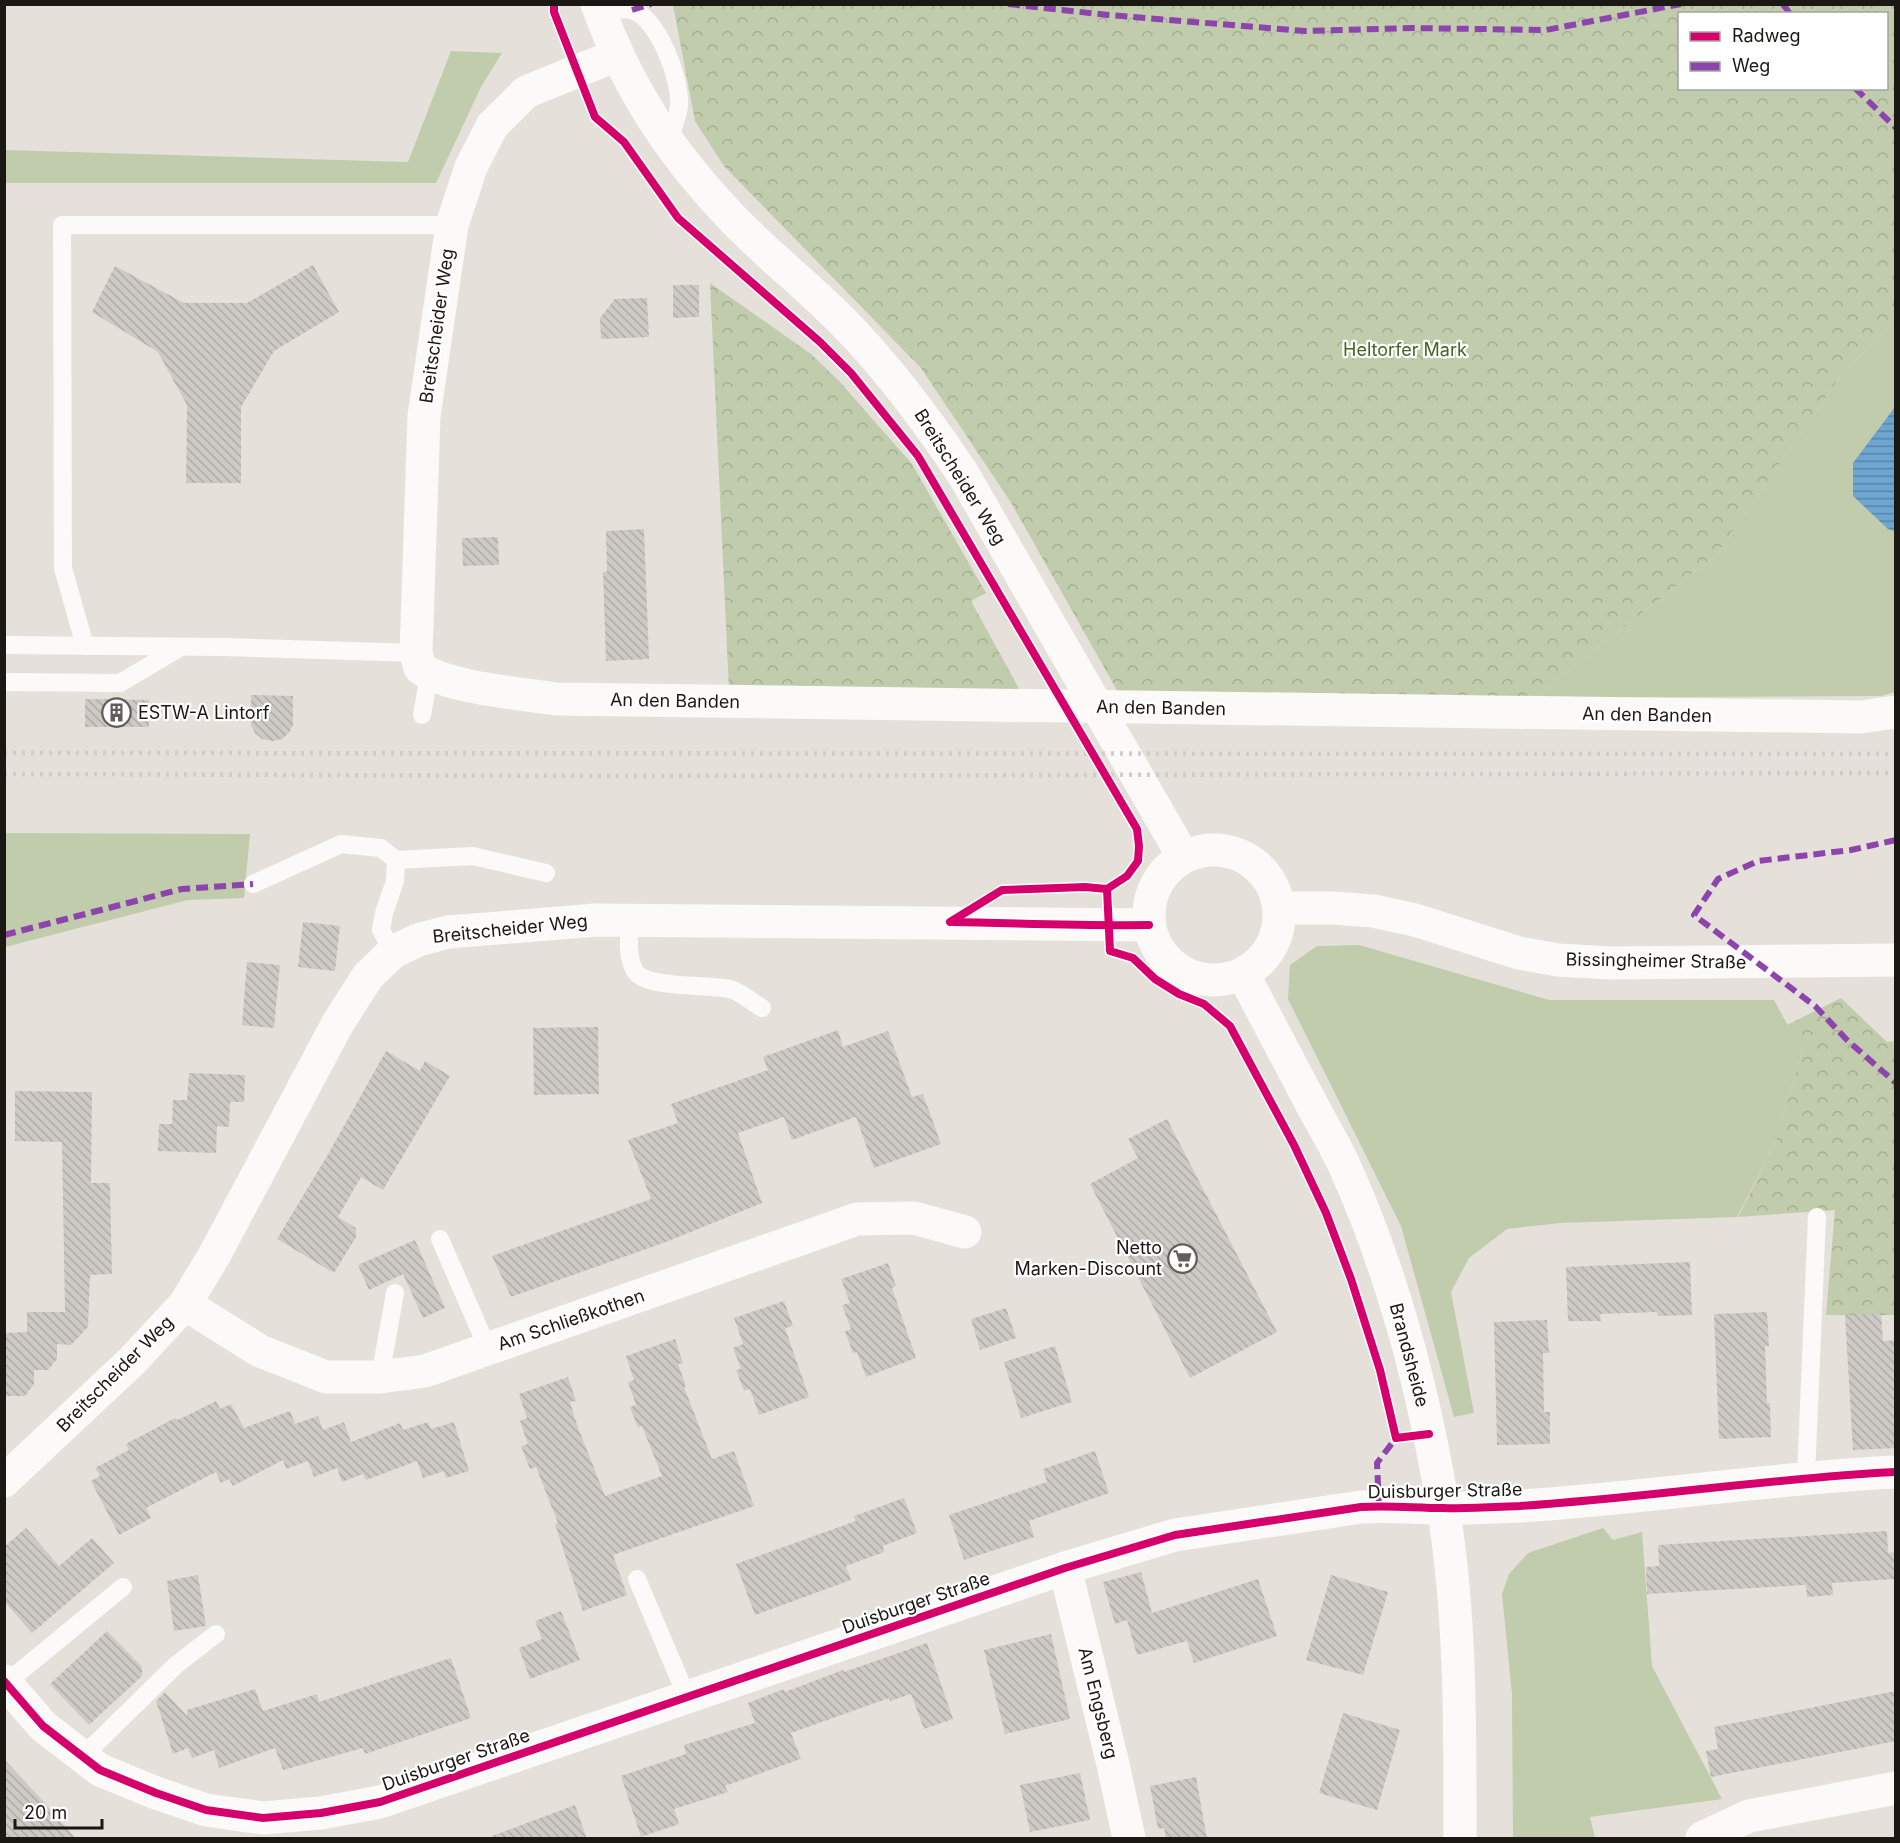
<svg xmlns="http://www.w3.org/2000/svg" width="1900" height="1843" font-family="Inter,sans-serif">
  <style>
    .green { fill: #c0ccab }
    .forest { fill: url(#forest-crowns); fill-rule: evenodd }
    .water { fill: url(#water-rules) }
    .building { fill: url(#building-back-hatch) }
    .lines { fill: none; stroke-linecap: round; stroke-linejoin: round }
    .service { stroke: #fbfaf9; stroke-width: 18 }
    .minor { stroke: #fbfaf9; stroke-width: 33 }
    .tertiary { stroke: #fbfaf9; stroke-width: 33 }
    .secondary { stroke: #fbfaf9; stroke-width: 33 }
    .rail { stroke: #cfcdcc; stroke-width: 4.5; stroke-dasharray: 3 6; stroke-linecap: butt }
    .quiet { stroke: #8e44ad; stroke-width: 6; stroke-dasharray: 12 6; stroke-linecap: butt }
    .cycleway-casing { stroke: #fff; stroke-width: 11 }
    .cycleway { stroke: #d6006c; stroke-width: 8 }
    .labels { text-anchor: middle; stroke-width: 4.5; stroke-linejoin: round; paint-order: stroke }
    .street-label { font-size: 18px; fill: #1b1814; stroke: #fff }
    .park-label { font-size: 18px; fill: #476224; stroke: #fff }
    .poi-label { font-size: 18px; fill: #1b1814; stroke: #fff; text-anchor: start }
  </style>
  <defs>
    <pattern id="forest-crowns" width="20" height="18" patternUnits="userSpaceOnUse" patternTransform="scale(1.5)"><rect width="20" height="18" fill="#c0ccab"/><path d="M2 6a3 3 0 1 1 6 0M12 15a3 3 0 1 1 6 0" fill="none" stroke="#a4ae92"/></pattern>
    <pattern id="water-rules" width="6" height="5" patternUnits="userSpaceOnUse" patternTransform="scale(1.5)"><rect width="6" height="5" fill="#6fa5d1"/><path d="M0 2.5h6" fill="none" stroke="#5a85a8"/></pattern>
    <pattern id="building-back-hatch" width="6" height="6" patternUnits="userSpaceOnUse" patternTransform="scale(1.5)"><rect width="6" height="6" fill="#cdc9c5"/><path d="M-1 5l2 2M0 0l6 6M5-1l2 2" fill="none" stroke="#afaca8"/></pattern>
  </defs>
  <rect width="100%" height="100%" fill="#e5e1da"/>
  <g class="green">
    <polygon points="451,51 502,53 481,87 436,183 5,183 5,150 408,162"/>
    <polygon points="1895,319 1895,692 1881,696 1534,698 1717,554 1839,378"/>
    <polygon points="5,833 250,834 244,898 188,900 5,947"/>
    <polygon points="1359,945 1549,1000 1774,1000 1802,1052 1775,1144 1737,1217 1560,1223 1507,1229 1469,1258 1451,1292 1474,1413 1454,1417 1401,1226 1288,999 1290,965 1317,946"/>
    <polygon points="1603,1528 1613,1540 1642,1532 1652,1666 1722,1799 1590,1817 1595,1838 1513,1838 1512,1694 1502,1594 1509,1574 1528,1553"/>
  </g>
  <g class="forest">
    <path d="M 673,5 L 1895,5 L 1895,319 L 1839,378 L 1717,554 L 1534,698 L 1118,692 L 1010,501 L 921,368 L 724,166 L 695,121 ZM 1680,14 L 1886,14 L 1886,88 L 1680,88 Z"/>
    <polygon points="710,283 811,354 840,382 912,464 986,593 971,601 1023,696 729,690"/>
    <polygon points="1841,998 1887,1042 1895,1041 1895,1315 1826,1315 1835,1210 1738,1217 1775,1144 1802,1052 1787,1025"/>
  </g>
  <polygon class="water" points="1895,407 1895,531 1888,529 1853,496 1853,463"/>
  <g class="building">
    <polygon points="313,265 339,312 274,351 241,407 241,483 186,483 187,405 158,352 92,312 115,266 184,303 247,303"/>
    <polygon points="673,285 699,285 699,317 673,318"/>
    <polygon points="647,298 649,337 601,339 600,318 615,299"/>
    <polygon points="644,529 649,659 606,661 603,572 607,572 606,531"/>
    <polygon points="498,537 499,565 463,566 462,538"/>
    <polygon points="251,695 293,696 293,725 289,733 282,739 273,741 262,739 255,733 251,725"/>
    <polygon points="85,699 149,700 149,727 85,727"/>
    <polygon points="303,922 340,926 335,971 298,967"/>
    <polygon points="247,962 280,965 274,1028 242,1025"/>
    <polygon points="598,1027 599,1094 534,1095 533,1028"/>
    <polygon points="838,1030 843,1047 888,1031 912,1097 923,1094 941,1144 874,1168 856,1117 792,1140 784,1117 738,1133 762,1203 666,1242 511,1297 492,1256 651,1199 628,1140 678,1123 671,1104 768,1070 763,1057"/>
    <polygon points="386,1051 420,1071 425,1061 450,1076 383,1190 361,1177 338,1217 356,1228 356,1237 334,1273 277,1239 327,1156"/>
    <polygon points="189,1073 245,1075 244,1102 230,1102 229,1127 217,1126 216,1153 158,1151 159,1124 172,1124 173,1100 187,1100"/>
    <polygon points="15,1091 92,1092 91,1183 110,1183 112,1274 90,1275 88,1327 71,1345 57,1344 57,1359 48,1370 34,1370 34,1384 25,1396 4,1396 4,1333 27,1332 27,1312 65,1312 62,1142 15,1141"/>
    <polygon points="1167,1119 1277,1332 1190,1378 1090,1184 1138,1158 1128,1139"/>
    <polygon points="415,1240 445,1308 423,1318 403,1274 369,1290 358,1265"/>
    <polygon points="1690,1262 1692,1315 1658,1316 1657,1312 1600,1314 1601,1321 1568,1321 1566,1267"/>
    <polygon points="888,1263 896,1286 892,1288 916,1358 866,1377 857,1352 853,1353 845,1331 851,1329 842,1305 850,1303 841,1279"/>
    <polygon points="784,1301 793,1326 785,1328 809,1397 759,1415 750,1389 744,1391 736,1370 741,1369 733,1348 743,1344 734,1318"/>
    <polygon points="1006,1308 1016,1338 980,1350 971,1319"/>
    <polygon points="1767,1312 1769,1346 1765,1346 1767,1403 1770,1403 1771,1437 1719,1439 1714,1314"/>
    <polygon points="1881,1313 1883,1341 1896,1340 1896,1448 1853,1450 1845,1315"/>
    <polygon points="1547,1320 1549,1353 1543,1353 1544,1412 1550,1412 1550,1444 1497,1445 1494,1322"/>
    <polygon points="675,1339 683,1363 678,1364 686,1386 684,1387 712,1459 734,1451 754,1506 613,1555 627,1595 583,1611 555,1524 558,1523 536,1467 530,1469 521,1446 528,1444 520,1421 527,1418 519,1394 568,1377 576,1401 570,1402 577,1425 605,1496 662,1476 642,1426 638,1428 630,1407 636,1405 628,1382 634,1380 626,1356"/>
    <polygon points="1055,1346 1072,1402 1021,1418 1004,1362"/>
    <polygon points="216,1401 220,1409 231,1404 244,1428 290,1411 295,1424 318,1416 323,1430 344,1422 351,1442 400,1423 403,1430 428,1422 431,1429 454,1422 469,1471 446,1478 444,1471 423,1478 417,1461 366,1480 363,1474 342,1482 337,1468 314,1477 308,1461 286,1469 283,1460 233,1486 229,1479 221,1483 216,1472 146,1508 151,1518 119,1535 91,1481 100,1476 95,1468 129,1450 126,1444 175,1418 177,1420 186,1416"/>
    <polygon points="1095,1451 1109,1493 1029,1521 1034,1537 964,1560 949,1515 1047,1482 1043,1469"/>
    <polygon points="904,1498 917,1533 883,1546 884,1552 846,1566 851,1580 755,1615 736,1564 856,1521 854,1516"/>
    <polygon points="26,1528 59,1566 92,1538 114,1563 32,1633 4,1601 4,1547"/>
    <polygon points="1887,1531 1888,1553 1896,1552 1896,1579 1832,1583 1833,1595 1807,1597 1806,1585 1647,1594 1646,1567 1659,1566 1658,1545"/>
    <polygon points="1141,1572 1152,1613 1258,1579 1277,1636 1194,1663 1187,1641 1137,1655 1127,1620 1115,1624 1103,1582"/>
    <polygon points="198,1575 206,1626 174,1631 167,1581"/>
    <polygon points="1331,1575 1388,1592 1363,1675 1306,1660"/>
    <polygon points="561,1611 580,1660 530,1679 519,1648 542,1639 535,1621"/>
    <polygon points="107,1631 142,1667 142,1676 89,1725 50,1684"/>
    <polygon points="1051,1634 1070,1719 1005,1734 984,1650"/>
    <polygon points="927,1643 953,1719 924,1729 911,1694 890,1701 889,1698 791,1733 801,1759 725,1786 728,1792 674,1809 679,1824 641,1837 621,1776 686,1754 684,1745 755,1723 748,1703 784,1689 785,1692 843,1670 844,1672"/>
    <polygon points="451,1658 471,1718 365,1754 363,1748 283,1770 275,1748 219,1768 214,1750 192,1758 188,1748 173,1754 156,1701 165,1692 187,1716 187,1710 255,1689 263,1711 317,1694 319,1702"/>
    <polygon points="1896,1691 1896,1741 1711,1777 1706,1751 1718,1749 1714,1727"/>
    <polygon points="1343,1713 1400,1730 1377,1810 1319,1793"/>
    <polygon points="4,1759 43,1801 76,1839 4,1839"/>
    <polygon points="1080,1773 1090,1820 1030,1832 1020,1785"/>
    <polygon points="1196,1777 1207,1839 1166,1839 1164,1828 1158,1829 1150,1786"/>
    <polygon points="575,1805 587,1839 493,1839 492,1836"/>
  </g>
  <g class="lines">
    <g class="service">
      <path d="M 599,10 C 609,10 623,8 632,10 C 659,19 681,80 679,106 C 678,118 671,131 668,142"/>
      <polyline points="4,645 226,647 416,653"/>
      <polyline points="85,646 63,568 62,225 452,225"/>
      <polyline points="4,682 120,683 181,647"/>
      <polyline points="422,715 429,675"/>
      <polyline points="396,860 473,856 546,873"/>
      <polyline points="253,884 341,844 381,848 396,860 395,881 384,913 381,930 393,952"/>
      <path d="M 629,920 C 630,936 626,957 635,971 C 645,989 709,984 730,989 C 741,992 752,1002 762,1008"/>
      <polyline points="440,1239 488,1349"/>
      <polyline points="380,1377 395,1293"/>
      <polyline points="1806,1477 1817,1217"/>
      <polyline points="637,1579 687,1697"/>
      <polyline points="6,1683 123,1587"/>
      <polyline points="83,1756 176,1665 216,1634"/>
    </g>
    <g class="minor">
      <path d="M 617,55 L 526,92 L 492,126 L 471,167 L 452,225 L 424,416 L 416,653 L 420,668 C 445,687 522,694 556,699 L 1860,717 L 1896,712"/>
      <polyline points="185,1304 260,1351 326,1377 380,1377 425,1371 857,1219 914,1218 965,1232"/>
      <polyline points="1065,1568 1112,1760 1129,1838"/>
      <path d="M 4,1681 L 43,1726 L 100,1770 L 156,1793 L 206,1810 L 263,1818 L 321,1813 L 380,1802 L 1065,1568 L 1175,1535 L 1361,1507 C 1389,1505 1416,1508 1443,1508 C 1469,1509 1495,1507 1520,1506 C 1646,1498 1770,1478 1896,1472"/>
      <polyline points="1702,1838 1749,1816 1896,1788"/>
    </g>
    <g class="tertiary">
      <polyline points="1279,908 1333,908 1373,911 1415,920 1519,953 1558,960 1611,963 1896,960"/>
      <polyline points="4,1481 132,1361 185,1304 215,1254 338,1023 368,976 393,952 418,940 448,932 596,920 1149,925"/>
    </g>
    <g class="secondary">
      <path d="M 597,4 C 628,90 672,156 735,221 C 770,257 810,288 845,324 C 890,370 927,420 963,474 L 1183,856"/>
      <circle cx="1214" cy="915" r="65"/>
      <path d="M 1243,974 C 1266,1017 1288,1060 1311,1103 C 1322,1124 1335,1145 1345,1167 C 1393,1274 1424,1391 1443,1507 C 1461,1614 1460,1730 1460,1838"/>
    </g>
    <g class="rail">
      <polyline points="4,753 1896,754"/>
      <polyline points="4,774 627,776 1896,773"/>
    </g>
    <g class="quiet">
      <polyline points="1008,4 1108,15 1305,31 1412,28 1546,30 1681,4"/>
      <polyline points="1783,4 1790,14"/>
      <polyline points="632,10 651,4"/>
      <polyline points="1855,88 1896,128"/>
      <polyline points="1896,840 1851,850 1758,861 1718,879 1694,915 1815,1006 1847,1040 1896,1083"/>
      <polyline points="4,935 182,889 253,884"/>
      <polyline points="1379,1505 1377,1463 1396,1438"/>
    </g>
    <defs>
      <g id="cycleway">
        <polyline points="554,4 554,12 595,117 624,142 678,218 820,342 851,373 918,456 1137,829 1139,846 1138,861 1127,876 1107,889 1085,887 1002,890 950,922"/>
        <polyline points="1107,889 1110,951 1133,958 1155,979 1179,994 1204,1004 1230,1026 1294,1145 1326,1213 1351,1279 1380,1370 1396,1438 1429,1434"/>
        <path d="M 951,922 C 1017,923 1082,926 1149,925"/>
        <path d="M 4,1681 L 43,1726 L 100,1770 L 156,1793 L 206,1810 L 263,1818 L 321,1813 L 380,1802 L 1065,1568 L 1175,1535 L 1361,1507 C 1389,1505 1416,1508 1443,1508 C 1469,1509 1495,1507 1520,1506 C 1646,1498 1770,1478 1896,1472"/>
      </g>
    </defs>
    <use href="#cycleway" class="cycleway-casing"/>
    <use href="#cycleway" class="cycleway"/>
  </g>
  <defs>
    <symbol id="building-ring" viewBox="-11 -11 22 22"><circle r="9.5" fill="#fff" stroke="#625e59" stroke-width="1.5"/><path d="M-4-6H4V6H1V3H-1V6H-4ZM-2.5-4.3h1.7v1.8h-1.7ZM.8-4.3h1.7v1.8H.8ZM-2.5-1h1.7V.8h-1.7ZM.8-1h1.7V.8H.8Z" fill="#625e59"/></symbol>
    <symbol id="supermarket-ring" viewBox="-11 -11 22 22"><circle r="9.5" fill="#fff" stroke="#625e59" stroke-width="1.5"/><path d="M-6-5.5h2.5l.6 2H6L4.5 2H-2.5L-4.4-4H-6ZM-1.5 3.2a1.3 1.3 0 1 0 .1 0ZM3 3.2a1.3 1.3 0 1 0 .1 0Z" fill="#625e59"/></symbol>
  </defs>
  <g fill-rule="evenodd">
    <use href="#building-ring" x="100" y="696" width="33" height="33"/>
    <use href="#supermarket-ring" x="1166" y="1242" width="33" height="33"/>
  </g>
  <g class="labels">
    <g class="street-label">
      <text transform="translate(437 326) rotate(-82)" y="6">Breitscheider Weg</text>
      <text transform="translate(960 477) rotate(58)" y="6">Breitscheider Weg</text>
      <text transform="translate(675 701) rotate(1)" y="6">An den Banden</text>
      <text transform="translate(1161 708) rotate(1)" y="6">An den Banden</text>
      <text transform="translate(1647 715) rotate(1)" y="6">An den Banden</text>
      <text transform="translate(510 929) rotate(-6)" y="6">Breitscheider Weg</text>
      <text transform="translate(1656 961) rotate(1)" y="6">Bissingheimer Straße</text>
      <text transform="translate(571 1320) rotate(-19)" y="6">Am Schließkothen</text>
      <text transform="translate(1409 1355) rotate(75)" y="6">Brandsheide</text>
      <text transform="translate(115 1374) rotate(-45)" y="6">Breitscheider Weg</text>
      <text transform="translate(1445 1491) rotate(-1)" y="6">Duisburger Straße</text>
      <text transform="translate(916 1603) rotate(-19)" y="6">Duisburger Straße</text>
      <text transform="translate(1098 1703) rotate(76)" y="6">Am Engsberg</text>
      <text transform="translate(456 1760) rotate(-19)" y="6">Duisburger Straße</text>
    </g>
    <g class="park-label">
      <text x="1405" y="356">Heltorfer Mark</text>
    </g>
    <g class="poi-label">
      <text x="138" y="719">ESTW-A Lintorf</text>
      <text x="1162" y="1254" text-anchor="end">Netto<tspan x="1162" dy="21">Marken-Discount</tspan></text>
    </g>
  </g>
  <rect width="1900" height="1843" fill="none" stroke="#1b1814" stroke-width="12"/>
  <rect x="1678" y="12" width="210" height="78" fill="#ffffff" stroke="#a4a3a1" stroke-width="1.5"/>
  <rect x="1690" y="32" width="30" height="9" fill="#d6006c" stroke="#a4a3a1" stroke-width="1.5"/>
  <text x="1732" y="42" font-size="18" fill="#1b1814">Radweg</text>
  <rect x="1690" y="62" width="30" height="9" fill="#8e44ad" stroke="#a4a3a1" stroke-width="1.5"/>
  <text x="1732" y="72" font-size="18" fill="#1b1814">Weg</text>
  <path d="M15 1819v9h87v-9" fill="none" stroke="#1b1814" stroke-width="3"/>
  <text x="24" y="1819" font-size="18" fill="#1b1814" stroke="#ffffff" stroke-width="4.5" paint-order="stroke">20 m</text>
</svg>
